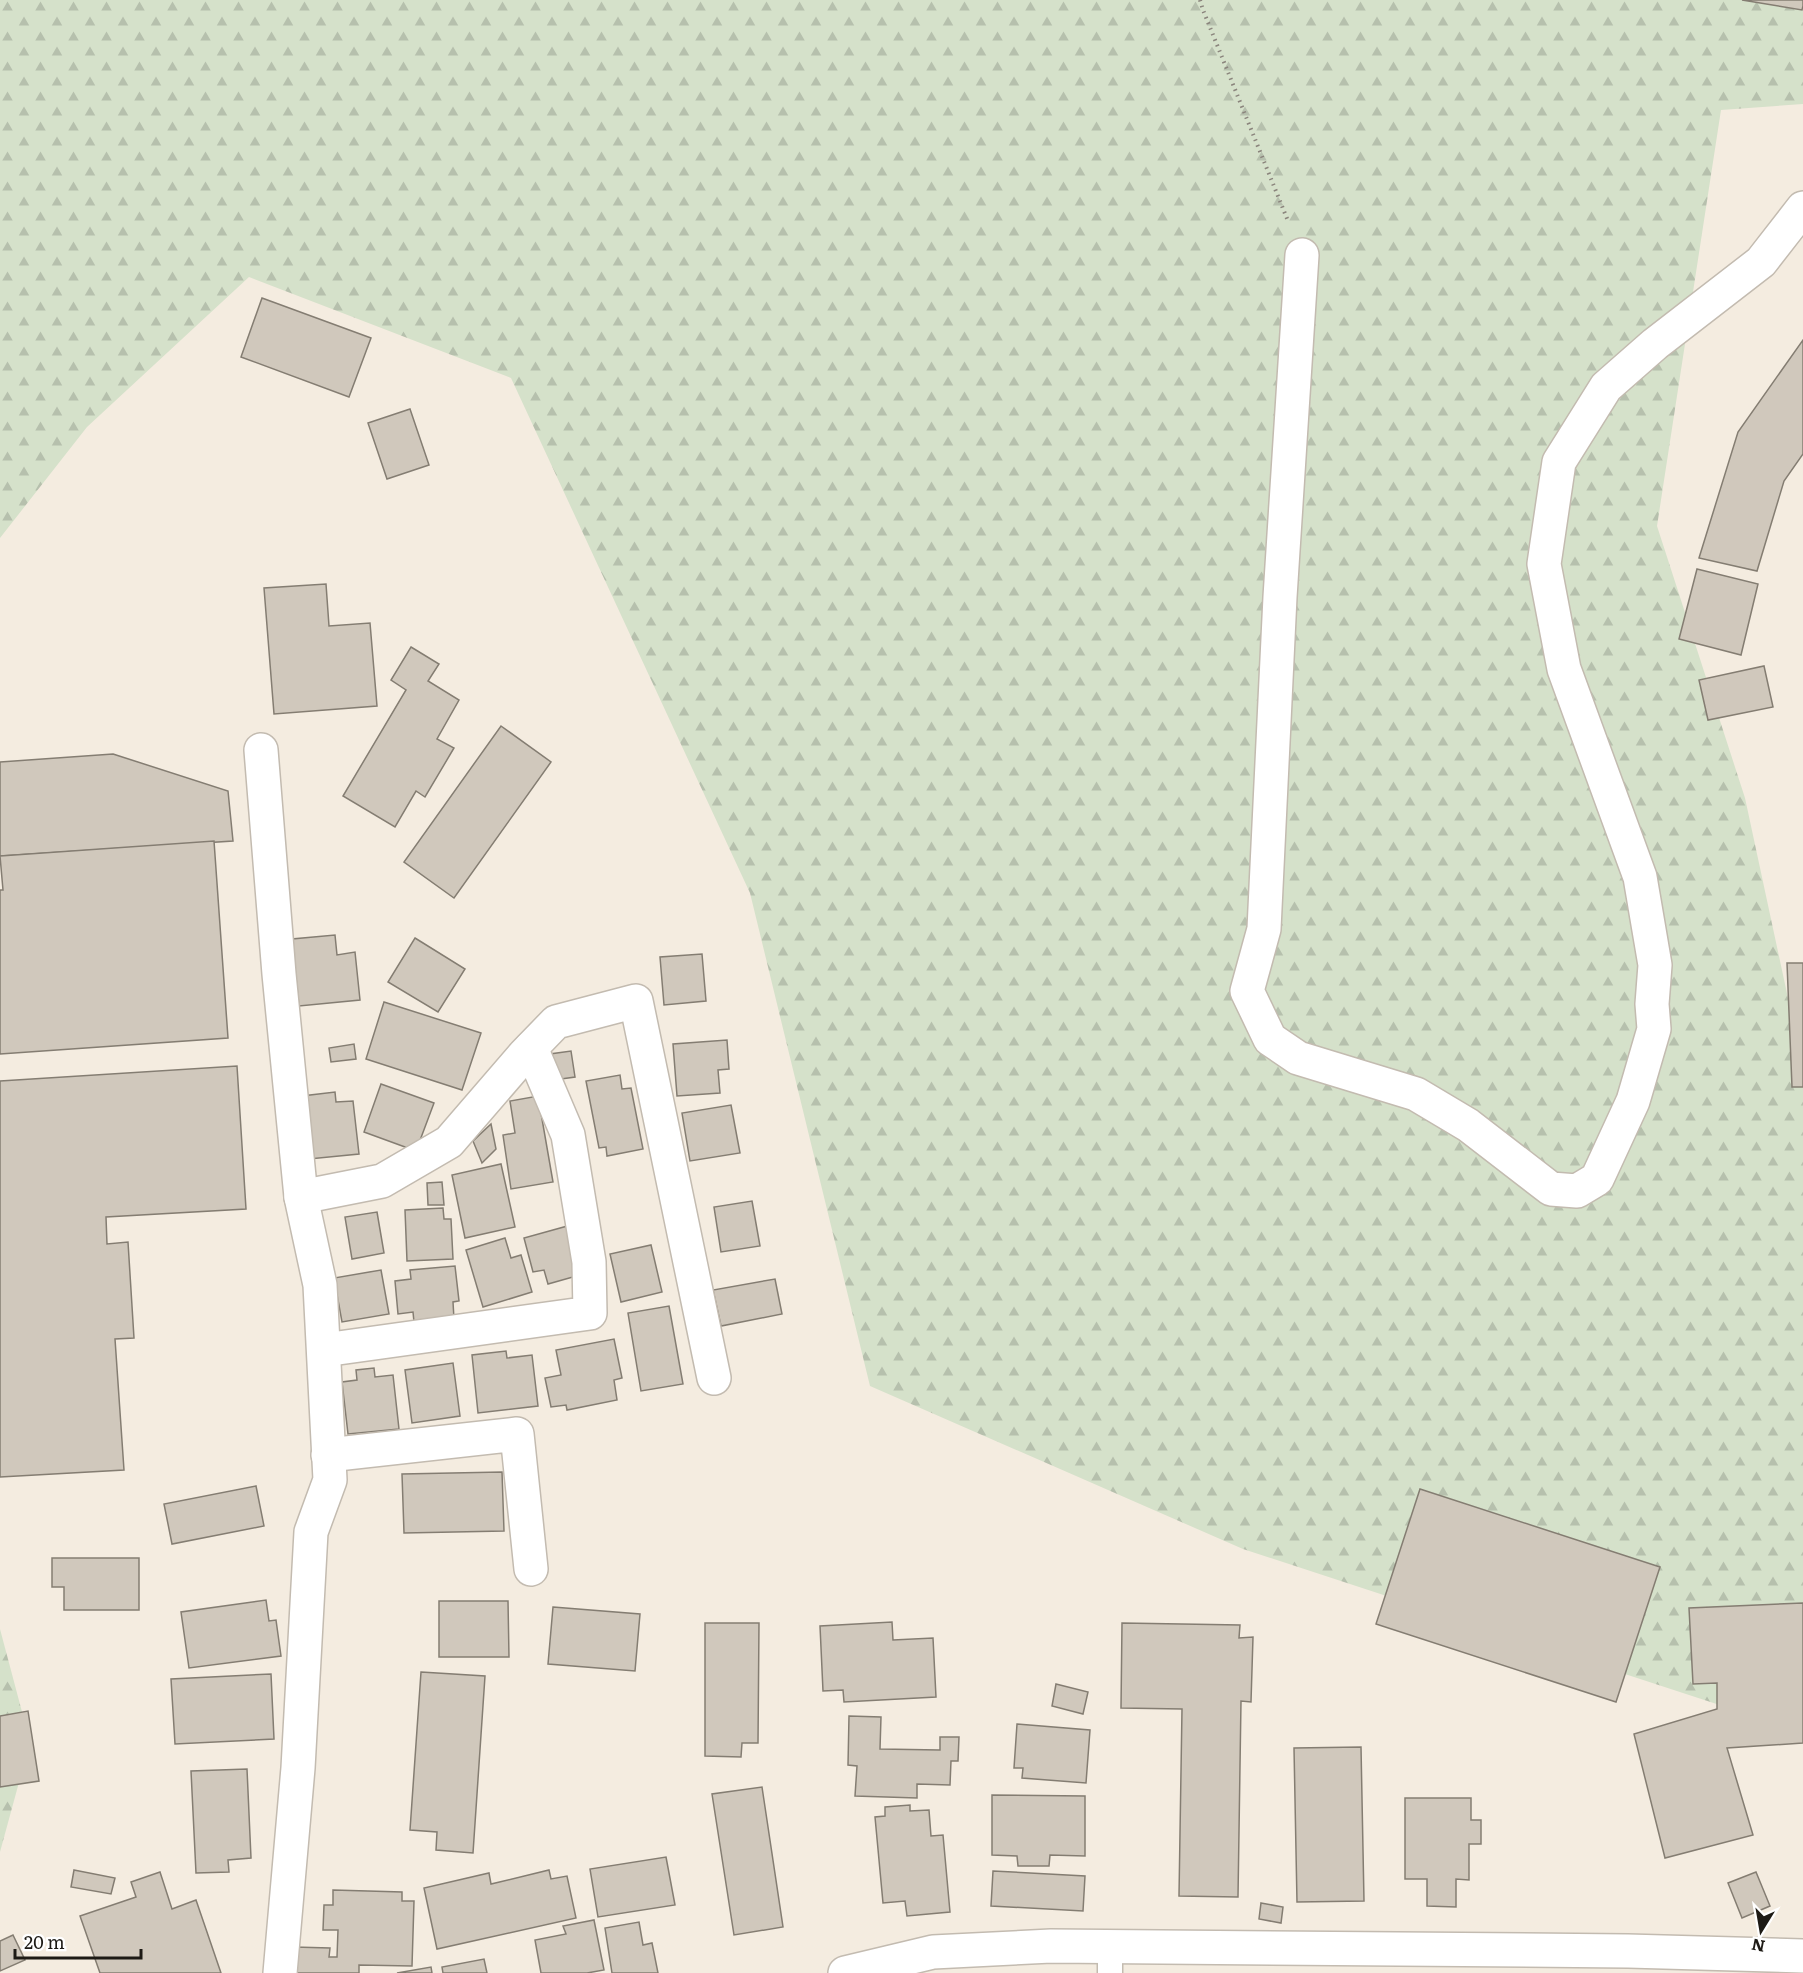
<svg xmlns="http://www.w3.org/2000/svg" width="1803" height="1973" font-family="Literata,serif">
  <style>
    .forest { fill: url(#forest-firs) }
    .building { fill: #d0c8bc; stroke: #847d72; stroke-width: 1.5 }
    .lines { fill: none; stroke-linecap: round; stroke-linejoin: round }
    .lane-casing { stroke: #c3bbb0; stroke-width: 27 }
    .street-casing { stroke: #c3bbb0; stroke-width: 36 }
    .path { stroke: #8a847c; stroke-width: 4; stroke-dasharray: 1.5 4.5; stroke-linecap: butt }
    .lane { stroke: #fff; stroke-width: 24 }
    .street { stroke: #fff; stroke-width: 33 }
  </style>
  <defs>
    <pattern id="forest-firs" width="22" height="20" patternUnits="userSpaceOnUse" patternTransform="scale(1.5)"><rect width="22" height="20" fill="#d5e1ca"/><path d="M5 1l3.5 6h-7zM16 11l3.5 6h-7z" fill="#b6c0ad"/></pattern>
  </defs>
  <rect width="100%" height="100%" fill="#f4ece0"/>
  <g class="forest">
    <polygon points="0,0 1803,0 1803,104 1721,110 1657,526 1745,798 1803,1068 1803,1643 1741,1712 1243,1549 870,1386 750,893 511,378 249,277 87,427 0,538"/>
    <polygon points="0,1629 30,1742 0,1852"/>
  </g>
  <g class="building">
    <polygon points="1742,0 1803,0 1803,6 1802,10"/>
    <polygon points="262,298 371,338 349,397 241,357"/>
    <polygon points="1803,340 1803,454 1784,481 1757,571 1699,558 1738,432"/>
    <polygon points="410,409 429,465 387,479 368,423"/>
    <polygon points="1697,569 1758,584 1741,655 1679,639"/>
    <polygon points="326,584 329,626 370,623 377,706 274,714 264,588"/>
    <polygon points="411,647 439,664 428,681 459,700 437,739 454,748 425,797 416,791 395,827 343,796 406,690 391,680"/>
    <polygon points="1764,666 1773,707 1708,720 1699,680"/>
    <polygon points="501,726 551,762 454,898 404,862"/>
    <polygon points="113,754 228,791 233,841 0,856 0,762"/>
    <polygon points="214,841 228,1038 0,1054 0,890 3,890 0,856"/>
    <polygon points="335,935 337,955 355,952 360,1000 299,1006 292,939"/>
    <polygon points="415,938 465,969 438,1012 388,982"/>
    <polygon points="702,954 706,1001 664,1005 660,957"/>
    <polygon points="1787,963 1803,963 1803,1087 1792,1087"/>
    <polygon points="384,1002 481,1033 462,1090 366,1059"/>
    <polygon points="727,1040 729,1069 718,1070 720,1093 677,1096 673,1044"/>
    <polygon points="354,1044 356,1059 331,1062 329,1048"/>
    <polygon points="571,1051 575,1077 554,1080 550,1054"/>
    <polygon points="237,1066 246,1209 106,1217 107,1244 128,1242 134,1338 115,1339 124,1470 0,1477 0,1081"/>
    <polygon points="620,1075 622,1089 631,1088 643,1149 607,1156 606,1147 599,1148 586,1081"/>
    <polygon points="381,1084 434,1103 416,1151 364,1132"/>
    <polygon points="335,1092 336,1102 353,1101 359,1154 309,1159 302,1096"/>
    <polygon points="538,1096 553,1182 511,1189 503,1135 515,1133 510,1101"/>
    <polygon points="731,1105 740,1153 690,1161 682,1113"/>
    <polygon points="491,1124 496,1149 482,1163 473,1141"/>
    <polygon points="501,1164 515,1227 465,1238 452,1175"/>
    <polygon points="442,1182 444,1205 428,1205 427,1183"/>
    <polygon points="752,1201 760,1246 721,1252 714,1207"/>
    <polygon points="443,1208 444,1219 451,1219 453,1259 407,1261 405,1210"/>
    <polygon points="377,1212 384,1253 352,1259 345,1217"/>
    <polygon points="571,1225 580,1275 548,1284 544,1270 533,1272 524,1238"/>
    <polygon points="505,1238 511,1258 521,1255 532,1292 483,1307 466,1250"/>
    <polygon points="651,1245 662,1292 621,1302 610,1254"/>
    <polygon points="455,1266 459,1301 453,1302 454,1319 414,1322 413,1312 398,1314 395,1281 411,1279 410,1270"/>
    <polygon points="381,1270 389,1314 342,1322 334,1278"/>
    <polygon points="775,1279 782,1314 721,1326 713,1290"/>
    <polygon points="669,1306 683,1384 641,1391 628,1313"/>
    <polygon points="614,1339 622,1378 614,1380 617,1400 567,1410 566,1405 551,1407 545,1378 561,1375 556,1350"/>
    <polygon points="506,1351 507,1358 532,1355 538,1406 478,1413 472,1355"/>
    <polygon points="453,1363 460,1416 412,1423 405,1370"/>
    <polygon points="374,1368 375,1377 393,1375 399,1429 348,1434 342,1382 357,1380 356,1370"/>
    <polygon points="502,1472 504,1531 404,1533 402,1474"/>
    <polygon points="256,1486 264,1526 172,1544 164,1504"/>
    <polygon points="1420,1489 1660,1567 1616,1702 1376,1624"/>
    <polygon points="52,1558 139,1558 139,1610 64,1610 64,1587 52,1587"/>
    <polygon points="266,1600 269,1621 276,1620 281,1656 189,1668 181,1612"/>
    <polygon points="439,1601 508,1601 509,1657 439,1657"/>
    <polygon points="1803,1603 1803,1743 1727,1748 1753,1835 1665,1858 1634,1734 1717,1709 1717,1683 1693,1684 1689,1608"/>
    <polygon points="553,1607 640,1614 635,1671 548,1664"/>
    <polygon points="892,1622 893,1640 933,1638 936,1697 844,1702 843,1690 823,1691 820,1626"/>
    <polygon points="705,1623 759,1623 758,1743 742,1743 741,1757 705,1756"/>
    <polygon points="1122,1623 1240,1625 1239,1638 1253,1637 1251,1702 1241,1701 1238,1897 1179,1896 1182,1709 1121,1708"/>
    <polygon points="421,1672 485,1676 473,1853 436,1850 437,1832 410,1830"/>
    <polygon points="271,1674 274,1739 175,1744 171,1679"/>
    <polygon points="1056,1684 1088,1692 1083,1714 1052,1706"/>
    <polygon points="28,1711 39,1781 0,1787 0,1716"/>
    <polygon points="849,1716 881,1717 880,1749 940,1750 940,1737 959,1737 958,1761 951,1761 950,1785 917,1784 917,1798 855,1796 857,1766 848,1765"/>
    <polygon points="1017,1724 1090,1730 1086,1783 1022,1778 1023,1768 1014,1768"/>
    <polygon points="1361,1747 1364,1901 1297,1902 1294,1748"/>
    <polygon points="247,1769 251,1858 228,1860 229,1872 196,1873 191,1771"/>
    <polygon points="762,1787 783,1927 734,1935 712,1794"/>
    <polygon points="992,1795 1085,1796 1085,1856 1050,1855 1049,1866 1018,1866 1017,1856 992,1855"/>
    <polygon points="1405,1798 1471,1798 1471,1820 1481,1820 1481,1844 1469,1844 1469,1880 1456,1879 1456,1907 1427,1906 1427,1879 1405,1879"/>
    <polygon points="910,1805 910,1811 929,1810 931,1836 943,1835 950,1912 907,1916 905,1901 883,1903 875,1817 885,1816 885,1807"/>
    <polygon points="666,1857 675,1905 598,1917 590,1869"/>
    <polygon points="74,1870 115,1878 111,1894 71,1887"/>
    <polygon points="549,1870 551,1879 567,1876 576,1918 437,1949 424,1888 489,1873 491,1884"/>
    <polygon points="993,1871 1085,1876 1083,1911 991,1906"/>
    <polygon points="160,1872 172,1909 196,1900 221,1973 100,1973 80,1916 136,1897 131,1882"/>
    <polygon points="1756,1872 1770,1906 1742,1918 1728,1883"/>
    <polygon points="333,1890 402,1892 402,1901 414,1901 412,1966 359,1965 359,1973 293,1973 294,1947 330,1948 329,1957 337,1957 338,1930 323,1930 324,1905 333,1905"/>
    <polygon points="1261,1903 1283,1907 1281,1923 1259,1919"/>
    <polygon points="594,1920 604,1970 587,1973 541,1973 535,1940 566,1934 563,1926"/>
    <polygon points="639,1922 643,1945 652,1943 658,1973 612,1973 605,1928"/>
    <polygon points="13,1935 25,1960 0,1971 0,1941"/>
    <polygon points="484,1959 487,1973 443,1973 442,1967"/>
    <polygon points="431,1967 432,1973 397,1973"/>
  </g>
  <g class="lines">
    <defs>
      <polyline id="lane" points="1110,1948 1110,1973"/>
      <g id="street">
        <polyline points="1302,255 1280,597 1264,929 1247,991 1270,1039 1298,1058 1416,1094 1468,1125 1551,1189 1577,1191 1597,1179 1633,1101 1654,1029 1652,1004 1655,965 1640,877 1564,669 1544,564 1559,462 1606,387 1655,344 1761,262 1803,208"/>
        <polyline points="261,750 279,974 301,1197 320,1285 330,1480 311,1532 298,1768 280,1973"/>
        <polyline points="301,1197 382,1181 449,1142 524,1055 556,1022 636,1001 714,1378"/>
        <polyline points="324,1350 590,1313 589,1262 568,1135 531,1048"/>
        <polyline points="328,1455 517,1434 531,1569"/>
        <polyline points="845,1973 933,1952 1051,1946 1628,1951 1803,1956"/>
      </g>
    </defs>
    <use href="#lane" class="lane-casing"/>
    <use href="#street" class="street-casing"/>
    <polyline class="path" points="1200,0 1203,10 1288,221"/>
    <use href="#lane" class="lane"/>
    <use href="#street" class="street"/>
  </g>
  <g transform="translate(1761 1931) rotate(191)" stroke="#ffffff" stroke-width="4.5" paint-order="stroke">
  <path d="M0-4.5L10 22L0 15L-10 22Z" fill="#1d1a15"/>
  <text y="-9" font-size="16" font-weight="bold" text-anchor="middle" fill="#1d1a15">N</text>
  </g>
  <path d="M15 1949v9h126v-9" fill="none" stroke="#1d1a15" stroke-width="3"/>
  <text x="24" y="1949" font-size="18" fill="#1d1a15" stroke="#ffffff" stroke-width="4.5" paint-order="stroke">20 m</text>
</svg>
